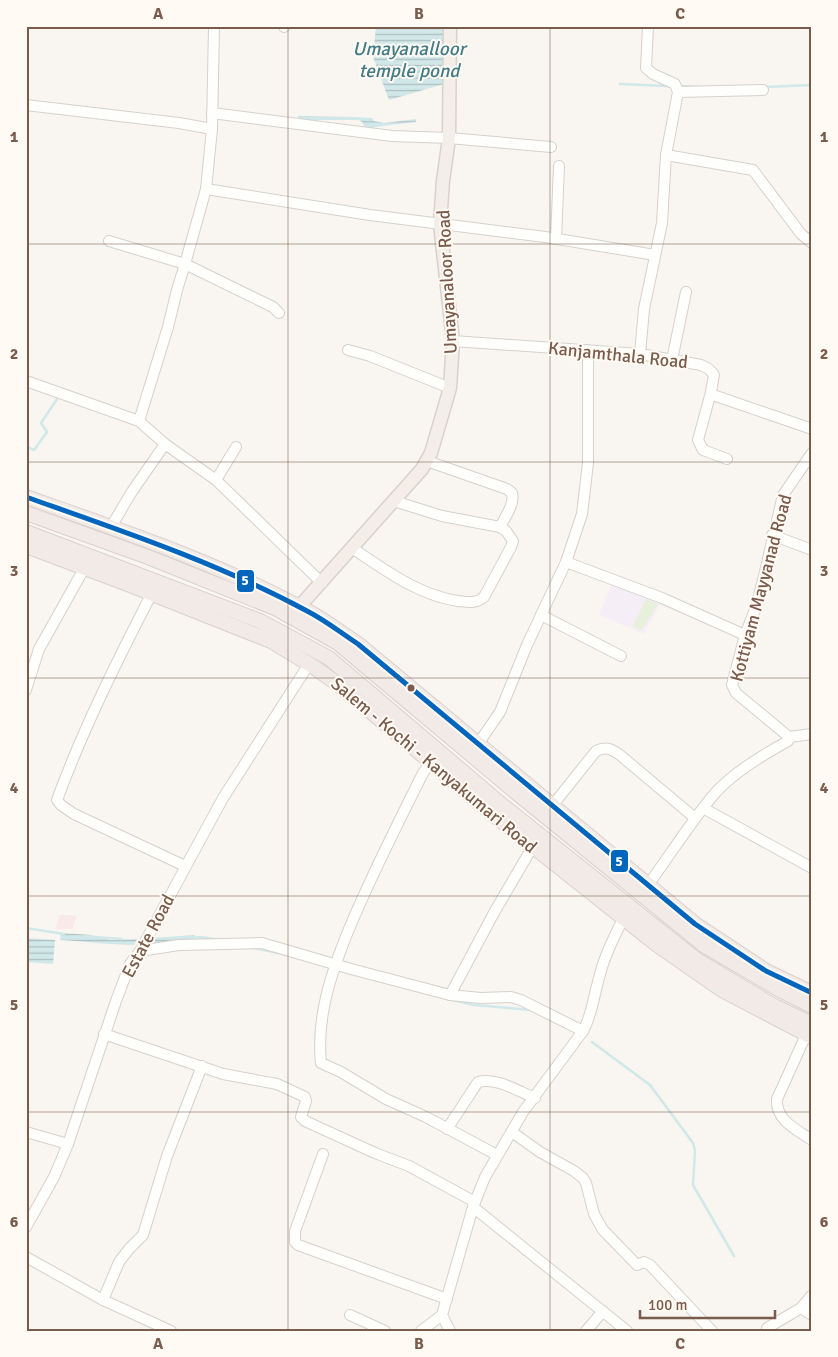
<svg xmlns="http://www.w3.org/2000/svg" width="838" height="1357" font-family="Signika,sans-serif">
  <style>
    .education { fill: #f6eef6 }
    .medical { fill: #fae9e9 }
    .green { fill: #e7f0db }
    .water { fill: url(#water-rules) }
    .lines { fill: none; stroke-linecap: round; stroke-linejoin: round }
    .stream { stroke: #d0e8ea; stroke-width: 2.5 }
    .minor-casing { stroke: #d7d1cb; stroke-width: 12 }
    .major-casing { stroke: #dad1cc; stroke-width: 15 }
    .highway-casing { stroke: #dad1cc; stroke-width: 16 }
    .minor { stroke: #fefefd; stroke-width: 10 }
    .major { stroke: #f3eee8; stroke-width: 12 }
    .highway { stroke: #f2eae7; stroke-width: 14 }
    .bus-1-casing { stroke: #fffaf3; stroke-width: 9 }
    .bus-1 { stroke: #0065bd; stroke-width: 5 }
    .grid { fill: none; stroke: #7a5c4d; stroke-width: 1; stroke-opacity: 0.55 }
    .bus-dot { fill: #7a5c4d; stroke: #fffaf3; stroke-width: 2 }
    .labels { text-anchor: middle; stroke-width: 4; stroke-linejoin: round; paint-order: stroke }
    .street-label { font-size: 18px; fill: #7a5c4d; stroke: #fffaf3 }
    .water-label { font-size: 19px; font-style: italic; fill: #437c86; stroke: #fffaf3 }
    .line-badge { stroke: #fffaf3; stroke-width: 2 }
    .badge-label { font-size: 14px; text-anchor: middle; font-weight: bold; fill: #fff }
    .neatline { fill: none; stroke: #7a5c4d; stroke-width: 2 }
    .grid-label { font-size: 16px; text-anchor: middle; font-weight: bold; fill: #7a5c4d }
  </style>
  <defs>
    <pattern id="water-rules" width="6" height="5" patternUnits="userSpaceOnUse" patternTransform="scale(1.25)"><rect width="6" height="5" fill="#d0e8ea"/><path d="M0 2.5h6" fill="none" stroke="#aebfc0"/></pattern>
  </defs>
  <rect width="100%" height="100%" fill="#f9f5f0"/>
  <polygon class="education" points="613,581 661,602 644,634 599,615"/>
  <polygon class="medical" points="60,915 77,916 72,929 55,929"/>
  <polygon class="green" points="646,599 658,604 642,630 632,627"/>
  <g class="water">
    <polygon points="376,26 444,26 444,84 389,100 373,57"/>
    <path d="M 298,116 L 355,117 L 372,118 L 374,121 L 384,123 L 416,119 L 416,122 C 407,123 370,127 365,129 L 363,123 L 359,120 L 298,120 Z"/>
    <path d="M 61,933 L 91,935 L 110,940 L 137,939 L 134,945 C 109,945 85,941 60,940 Z"/>
    <polygon points="195,935 195,939 146,947 151,938"/>
    <polygon points="26,938 55,940 53,964 26,962"/>
  </g>
  <g class="lines">
    <g class="stream">
      <polyline points="620,84 667,86"/>
      <polyline points="683,86 700,87"/>
      <polyline points="766,87 812,85"/>
      <polyline points="26,446 34,450 47,432 41,423 59,396"/>
      <polyline points="26,928 64,934"/>
      <polyline points="95,937 122,939"/>
      <polyline points="194,938 200,937 220,940"/>
      <polyline points="254,948 288,955"/>
      <polyline points="453,1000 474,1005 532,1010"/>
      <polyline points="592,1042 650,1085 693,1143 695,1150 693,1185 734,1256"/>
    </g>
    <defs>
      <g id="minor">
        <polyline points="284,27 285,26"/>
        <polyline points="678,92 763,90"/>
        <polyline points="26,105 179,123 212,129 214,26"/>
        <polyline points="212,113 392,136 449,138 551,147"/>
        <polyline points="666,155 753,170 801,234 812,243"/>
        <polyline points="206,189 370,215 545,237 655,255"/>
        <polyline points="556,239 559,166"/>
        <polyline points="109,241 185,264 273,307 279,313"/>
        <polyline points="453,341 640,354 701,365 709,369 714,375 711,392 713,395 812,429"/>
        <polyline points="348,350 370,356 450,388"/>
        <polyline points="640,354 644,309 662,223 666,155 678,92 675,84 653,74 646,68 648,26"/>
        <polyline points="672,360 686,292"/>
        <polyline points="26,381 139,421 165,444 216,480 322,583"/>
        <polyline points="711,392 698,440 703,450 727,459"/>
        <polyline points="139,421 168,327 177,290 185,264 206,189 212,129"/>
        <path d="M 427,461 L 507,489 L 512,493 C 515,504 505,517 500,527"/>
        <polyline points="216,480 236,447"/>
        <polyline points="111,527 131,493 165,444"/>
        <polyline points="772,535 812,550"/>
        <path d="M 352,548 C 385,570 418,595 458,601 C 468,602 476,604 484,597 L 511,547 L 513,541 L 506,531 L 500,527 L 442,516 L 394,501"/>
        <polyline points="566,562 662,598 745,635"/>
        <path d="M 152,593 C 117,661 83,729 57,800 L 61,805 L 74,814 L 185,866"/>
        <polyline points="541,615 621,656"/>
        <polyline points="26,690 39,649 85,567"/>
        <polyline points="789,737 812,734"/>
        <polyline points="478,744 500,712 527,645 566,562 582,514 588,463 588,350"/>
        <path d="M 431,762 L 423,773 C 397,825 371,876 349,929 C 332,971 316,1016 321,1063 L 341,1072 L 386,1099 L 426,1117 L 497,1155"/>
        <path d="M 552,806 L 596,751 C 606,746 612,749 620,755 L 695,818"/>
        <polyline points="703,808 812,868"/>
        <path d="M 648,885 C 671,854 691,821 716,792 C 736,771 763,755 788,741 L 789,737 L 736,693 L 732,685 L 745,635 L 756,607 L 763,580 L 783,495 L 812,453"/>
        <polyline points="140,951 179,945 262,943 351,969 450,995 481,998 511,997 521,1000 583,1031"/>
        <polyline points="450,995 495,911 533,846"/>
        <polyline points="104,1034 223,1074 277,1084 305,1097 306,1101 301,1117 305,1121 375,1153 409,1166 475,1202"/>
        <path d="M 806,1035 L 777,1099 C 775,1120 797,1130 812,1140"/>
        <path d="M 447,1129 L 478,1082 C 496,1077 518,1091 535,1098"/>
        <polyline points="26,1132 68,1144"/>
        <polyline points="512,1132 540,1152 574,1171 583,1178 586,1183 594,1214 603,1230 637,1265 644,1262 650,1265 712,1331"/>
        <polyline points="323,1154 295,1231 295,1242 298,1245 447,1299"/>
        <polyline points="473,1207 627,1331"/>
        <polyline points="26,1227 54,1177 68,1144 116,1001 130,964 140,951 223,798 309,664"/>
        <polyline points="26,1257 103,1300 171,1331"/>
        <polyline points="103,1300 119,1262 129,1249 143,1235 167,1156 202,1066"/>
        <polyline points="801,1308 812,1315"/>
        <polyline points="350,1315 385,1331"/>
        <polyline points="421,1331 442,1315"/>
        <path d="M 450,1331 L 442,1315 L 473,1207 L 485,1177 L 523,1112 L 583,1031 C 592,1015 593,999 598,982 C 603,959 613,939 623,919"/>
        <polyline points="586,1331 603,1311"/>
        <polyline points="767,1331 767,1328 801,1308 812,1295"/>
      </g>
      <polyline id="major" points="299,607 422,469 431,453 450,388 453,341 440,224 443,181 449,138 450,26"/>
      <g id="highway">
        <path d="M 26,497 C 122,531 218,563 307,611 C 325,620 341,633 358,644 L 695,924 L 766,971 L 812,993"/>
        <polyline points="26,513 148,557 275,608 338,643 518,794 705,946 780,990 812,1006"/>
        <polyline points="26,532 260,621 329,658 502,805 697,960 774,1006 812,1024"/>
        <polyline points="26,546 125,583 271,641 314,667 339,685 501,821 656,944 722,990 812,1037"/>
      </g>
    </defs>
    <use href="#minor" class="minor-casing"/>
    <use href="#major" class="major-casing"/>
    <use href="#highway" class="highway-casing"/>
    <use href="#minor" class="minor"/>
    <use href="#major" class="major"/>
    <use href="#highway" class="highway"/>
    <defs>
      <path id="bus-1" d="M 26,497 C 122,531 218,563 307,611 C 325,620 341,633 358,644 L 695,924 L 766,971 L 812,993"/>
    </defs>
    <use href="#bus-1" class="bus-1-casing"/>
    <use href="#bus-1" class="bus-1"/>
  </g>
  <path class="grid" d="M 288,26 L 288,1331M 550,26 L 550,1331M 26,244 L 812,244M 26,462 L 812,462M 26,678 L 812,678M 26,896 L 812,896M 26,1112 L 812,1112"/>
  <circle class="bus-dot" cx="411" cy="688" r="4.5"/>
  <g class="labels">
    <g class="street-label">
      <text transform="translate(447 282) rotate(-93)" y="6">Umayanaloor Road</text>
      <text transform="translate(618 355) rotate(6)" y="6">Kanjamthala Road</text>
      <text transform="translate(761 588) rotate(-75)" y="6">Kottiyam Mayyanad Road</text>
      <text transform="translate(434 765) rotate(40)" y="6">Salem - Kochi - Kanyakumari Road</text>
      <text transform="translate(148 936) rotate(-62)" y="6">Estate Road</text>
    </g>
    <g class="water-label">
      <text x="409" y="55">Umayanalloor<tspan x="409" dy="22">temple pond</tspan></text>
    </g>
  </g>
  <g class="line-badge">
    <rect x="236" y="569" width="19" height="24" rx="5" fill="#0065bd"/>
    <rect x="610" y="849" width="19" height="24" rx="5" fill="#0065bd"/>
  </g>
  <g class="badge-label">
    <text x="245" y="585">5</text>
    <text x="619" y="866">5</text>
  </g>
  <rect width="838" height="1357" fill="none" stroke="#fffaf3" stroke-width="55"/>
  <path d="M640 1310v8h135v-8" fill="none" stroke="#7a5c4d" stroke-width="2.5"/>
  <text x="648" y="1310" font-size="15" fill="#7a5c4d" stroke="#fffaf3" stroke-width="4" paint-order="stroke">100 m</text>
  <rect x="28" y="28" width="782" height="1302" class="neatline"/>
  <g class="grid-label">
    <text x="158" y="19">A</text>
    <text x="419" y="19">B</text>
    <text x="680" y="19">C</text>
    <text x="14" y="142">1</text>
    <text x="824" y="142">1</text>
    <text x="14" y="359">2</text>
    <text x="824" y="359">2</text>
    <text x="14" y="576">3</text>
    <text x="824" y="576">3</text>
    <text x="14" y="793">4</text>
    <text x="824" y="793">4</text>
    <text x="14" y="1010">5</text>
    <text x="824" y="1010">5</text>
    <text x="14" y="1227">6</text>
    <text x="824" y="1227">6</text>
    <text x="158" y="1349">A</text>
    <text x="419" y="1349">B</text>
    <text x="680" y="1349">C</text>
  </g>
</svg>
